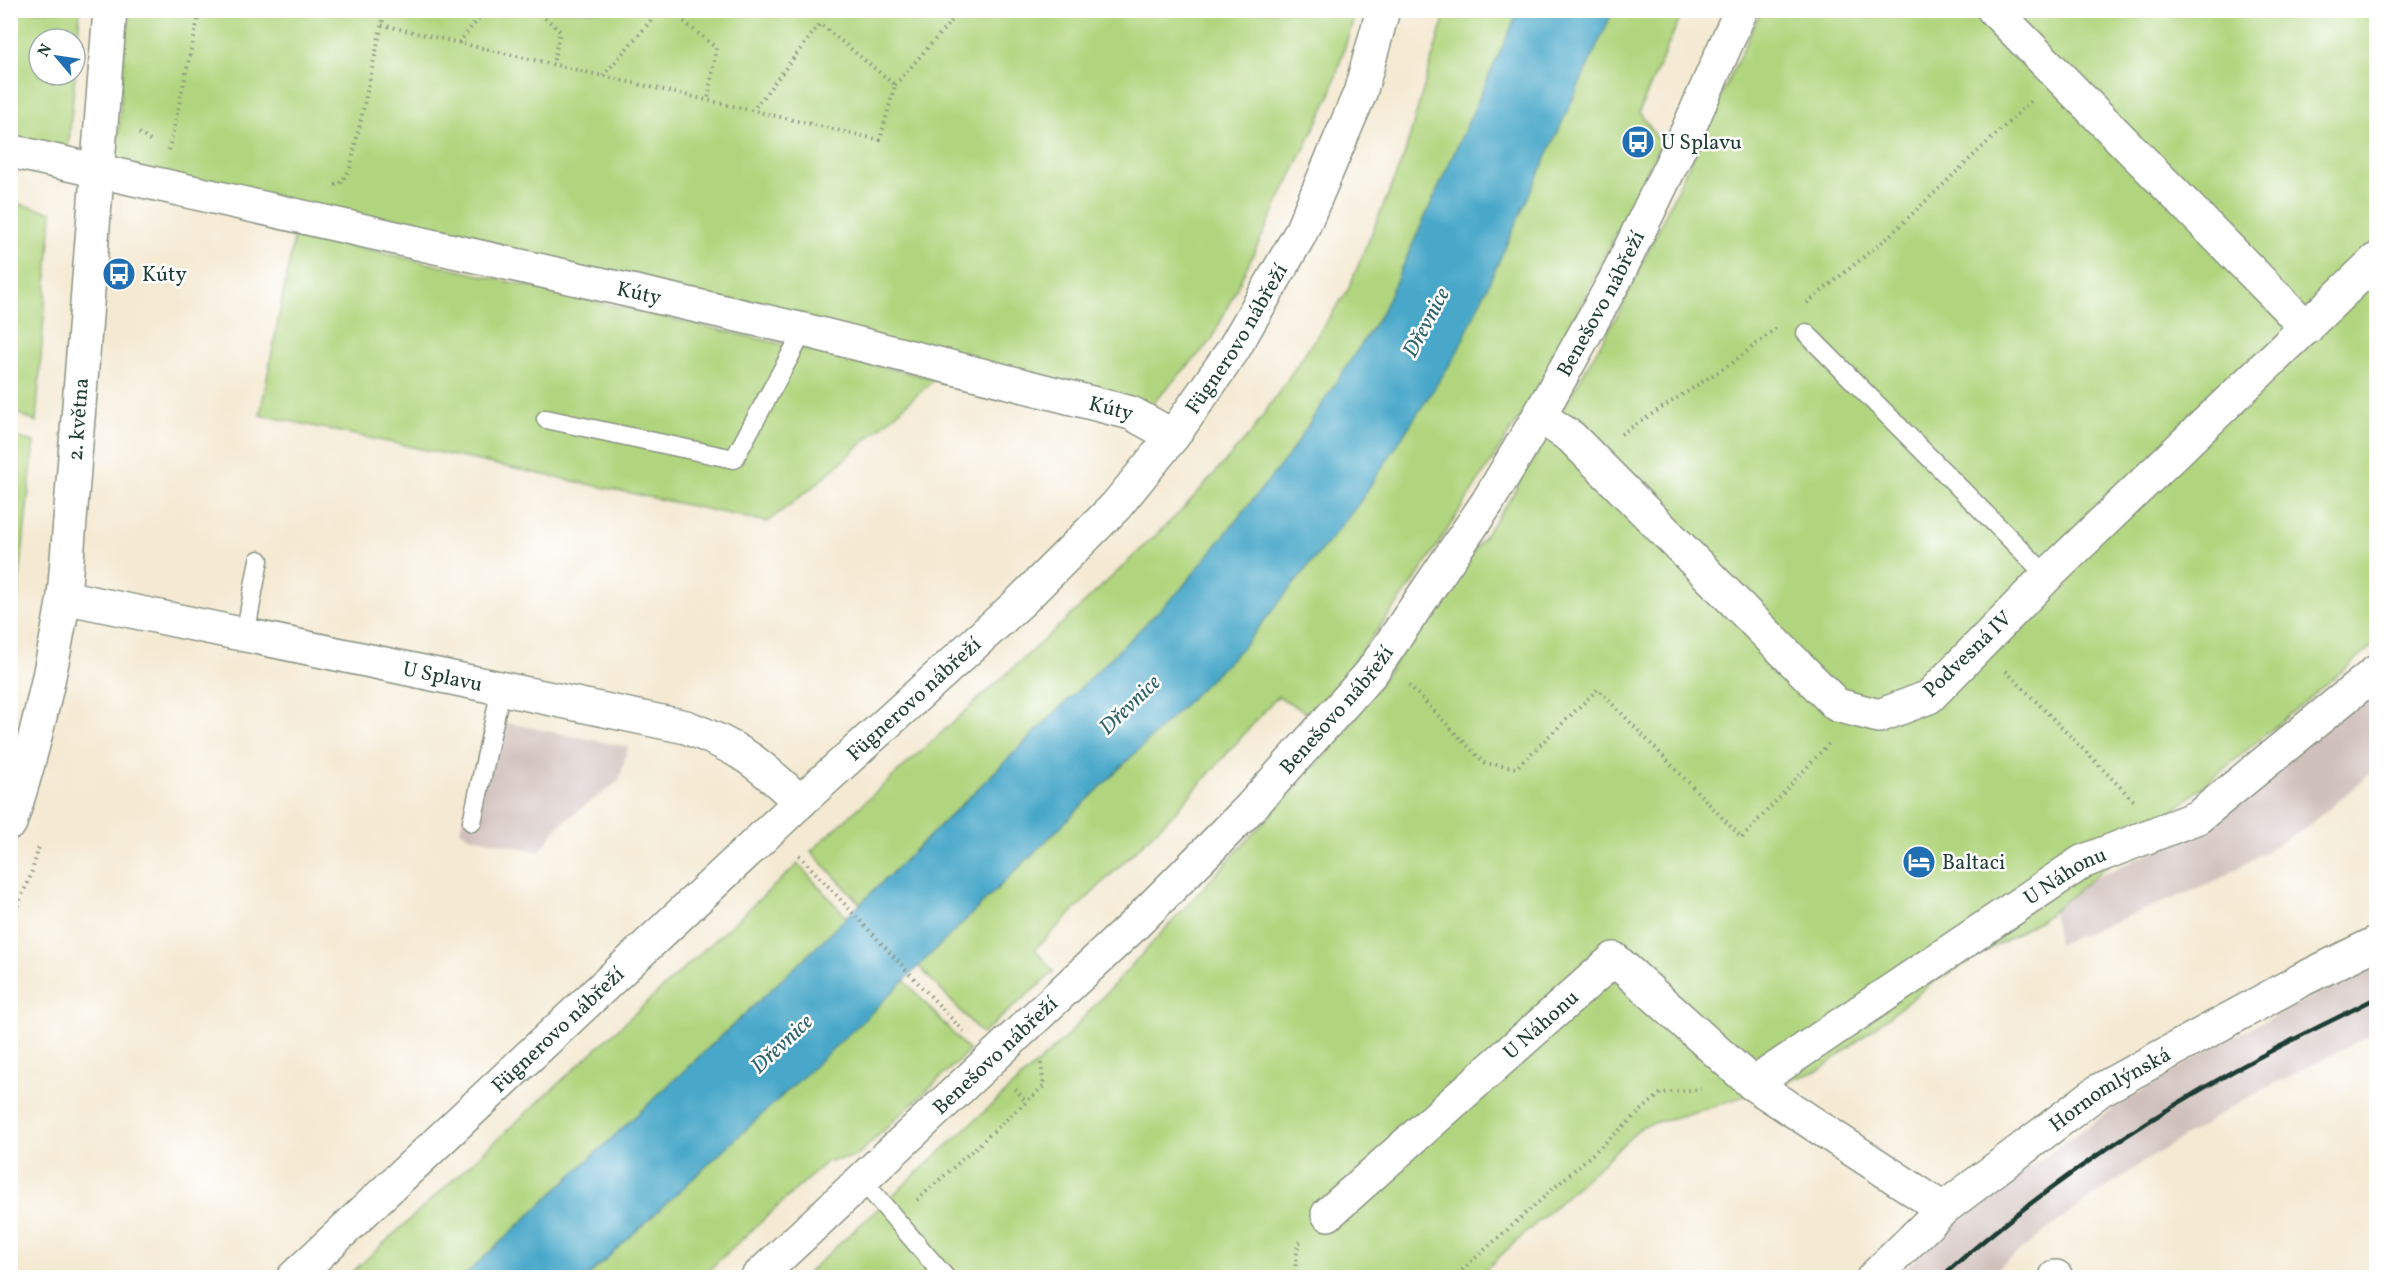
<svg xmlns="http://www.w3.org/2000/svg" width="2387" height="1288" font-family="Vollkorn,serif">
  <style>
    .industrial { fill: #d0c0bc }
    .green { fill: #b1d57e; stroke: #688959; stroke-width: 1.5 }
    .water { fill: #4aa8c9; stroke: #34727e; stroke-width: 1.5 }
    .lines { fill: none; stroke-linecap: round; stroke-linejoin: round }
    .service-casing { stroke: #8a9383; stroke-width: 21 }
    .minor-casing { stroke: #8a9383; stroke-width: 36 }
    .tertiary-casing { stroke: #8a9383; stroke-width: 36 }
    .path { stroke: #8a9383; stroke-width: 4; stroke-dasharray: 1.5 4.5; stroke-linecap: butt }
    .service { stroke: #fff; stroke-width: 18 }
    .minor { stroke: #fff; stroke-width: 33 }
    .tertiary { stroke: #fff; stroke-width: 33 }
    .rail { stroke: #1f3d34; stroke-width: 4.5 }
    .labels { text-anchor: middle; stroke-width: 5; stroke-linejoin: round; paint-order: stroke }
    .poi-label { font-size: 21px; fill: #1f3d34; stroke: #fff; text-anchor: start }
    .street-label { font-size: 21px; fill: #1f3d34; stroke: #fff }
    .water-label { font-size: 22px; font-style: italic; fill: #2e6268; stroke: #fff }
  </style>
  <rect width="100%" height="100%" fill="#fff"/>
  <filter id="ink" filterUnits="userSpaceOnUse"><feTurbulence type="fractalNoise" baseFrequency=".0167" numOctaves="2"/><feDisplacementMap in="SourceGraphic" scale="12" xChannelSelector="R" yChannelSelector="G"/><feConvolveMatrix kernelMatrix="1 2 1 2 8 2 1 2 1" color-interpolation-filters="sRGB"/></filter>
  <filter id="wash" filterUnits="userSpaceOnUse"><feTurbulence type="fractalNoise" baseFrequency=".008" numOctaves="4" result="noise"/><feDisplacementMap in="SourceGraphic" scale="24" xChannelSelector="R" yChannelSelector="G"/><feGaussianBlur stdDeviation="1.35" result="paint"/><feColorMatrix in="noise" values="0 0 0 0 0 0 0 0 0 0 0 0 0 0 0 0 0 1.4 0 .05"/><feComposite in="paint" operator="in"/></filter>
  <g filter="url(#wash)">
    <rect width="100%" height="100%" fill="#f4e9d2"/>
    <g class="industrial">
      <polygon points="2376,687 2376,769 2309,825 2217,881 2058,944 2051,897 2153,852"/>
      <polygon points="487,719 628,747 619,781 558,826 540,852 468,836 460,830"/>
      <polygon points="2376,964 2376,1032 2245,1099 2142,1163 2060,1220 1987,1277 1894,1278 1936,1240 2024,1171 2108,1112 2215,1046"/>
    </g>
    <g class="green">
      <polygon points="11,11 80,11 75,71 75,39 39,39 39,75 75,75 68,150 11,138"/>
      <polygon points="127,11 1356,11 1329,98 1211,341 1134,423 115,181"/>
      <polygon points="1446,11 1683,11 1639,112 1661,143 1543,381 1413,583 1312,716 1278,696 1175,812 1035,949 1054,972 982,1034 811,851 1079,608 1181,511 1251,433 1348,290 1404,156"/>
      <polygon points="1761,11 2376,11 2376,643 2044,918 1932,983 1820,1070 1709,1108 1643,1126 1477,1277 802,1278 1063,1040 1342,737 1509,501 1621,309"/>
      <polygon points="11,202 52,212 36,422 11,410"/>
      <polygon points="295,233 935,379 813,487 767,522 260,415"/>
      <polygon points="11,436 34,442 11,659 10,436"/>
      <polygon points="798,864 969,1051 855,1157 826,1162 701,1277 346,1278"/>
    </g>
    <polygon class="water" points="1519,10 1613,11 1456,355 1357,506 1243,647 868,1016 587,1277 463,1277 809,954 1180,590 1288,456 1381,314"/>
  </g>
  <g filter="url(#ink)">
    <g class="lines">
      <defs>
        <g id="service">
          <polyline points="1806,333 2047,576"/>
          <polyline points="546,419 734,459 804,330"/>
          <polyline points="245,635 259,560"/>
          <polyline points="472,822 501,689"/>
          <polyline points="861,1179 946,1278"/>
        </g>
        <g id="minor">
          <polyline points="1994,10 2307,328"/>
          <path id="s1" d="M 10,151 L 804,330 L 1131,413 L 1173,436"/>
          <polyline points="1539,416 1571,437 1837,705 1879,716 1929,697 2047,576 2376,260"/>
          <path id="s2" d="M 64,597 L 686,727 C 739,747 759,763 800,802"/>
          <path id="s3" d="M 1943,1209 L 1753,1084 L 2082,862 L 2198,817 L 2376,672"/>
          <path id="s4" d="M 1328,1214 L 1614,959 L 1753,1084"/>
          <polyline points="2056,1277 2056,1278"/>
          <path id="s5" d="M 293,1278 L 800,802 L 1020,602 L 1116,506 L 1173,436 L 1233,350 L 1300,234 L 1360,93 L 1383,10"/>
          <path id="s6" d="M 757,1278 L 1133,926 L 1250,808 L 1371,673 L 1487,503 L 1539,416 L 1615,280 L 1688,130 L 1741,10"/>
          <path id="s7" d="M 1873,1278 L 1943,1209 L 2100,1090 L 2303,979 L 2376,943"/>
        </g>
        <g id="tertiary">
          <path id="s8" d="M 10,823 C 35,748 51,674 64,597 L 110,10"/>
        </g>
      </defs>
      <use href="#service" class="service-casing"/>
      <use href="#minor" class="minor-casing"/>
      <use href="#tertiary" class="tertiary-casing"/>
      <g class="path">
        <polyline points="536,10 560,31 553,64"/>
        <polyline points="670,10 716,48 708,100"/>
        <polyline points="382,25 880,140 895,85 820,24 753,110"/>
        <polyline points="459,43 485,10"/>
        <polyline points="603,76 660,10"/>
        <polyline points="895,85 961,10"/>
        <polyline points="139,133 152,142"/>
        <polyline points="169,150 200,10"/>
        <polyline points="335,185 340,184 350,169 385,10"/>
        <polyline points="1807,303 1887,238 2031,101"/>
        <polyline points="1621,434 1735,361 1776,328"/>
        <polyline points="2006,671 2135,802"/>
        <polyline points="1409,685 1484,763 1516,768 1598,689 1742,838 1831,741"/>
        <polyline points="799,855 964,1032"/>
        <polyline points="10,922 31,875 39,847"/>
        <polyline points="1015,1089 1026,1102"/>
        <polyline points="917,1200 1044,1086 1041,1063"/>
        <polyline points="1294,1278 1298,1244 1303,1239"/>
        <polyline points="1453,1278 1661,1093 1701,1089"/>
      </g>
      <use href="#service" class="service"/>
      <use href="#minor" class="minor"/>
      <use href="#tertiary" class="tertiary"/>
      <path class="rail" d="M 1940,1278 C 2028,1200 2128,1130 2230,1073 C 2278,1046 2328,1023 2376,998"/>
    </g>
  </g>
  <defs>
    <symbol id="bus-disc" viewBox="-11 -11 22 22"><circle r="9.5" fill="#1f6fb2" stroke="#fff"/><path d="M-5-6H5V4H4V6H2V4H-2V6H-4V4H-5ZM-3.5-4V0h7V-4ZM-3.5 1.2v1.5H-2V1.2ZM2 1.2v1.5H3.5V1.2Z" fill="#fff"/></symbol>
    <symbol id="hotel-disc" viewBox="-11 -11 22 22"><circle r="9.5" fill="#1f6fb2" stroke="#fff"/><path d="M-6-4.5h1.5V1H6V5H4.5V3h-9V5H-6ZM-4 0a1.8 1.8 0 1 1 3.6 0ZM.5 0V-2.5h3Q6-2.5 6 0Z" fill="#fff"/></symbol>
  </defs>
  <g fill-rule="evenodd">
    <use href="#bus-disc" x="1619" y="123" width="38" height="38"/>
    <use href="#bus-disc" x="100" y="255" width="38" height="38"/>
    <use href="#hotel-disc" x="1900" y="843" width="38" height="38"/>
  </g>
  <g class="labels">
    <g class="poi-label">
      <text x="1661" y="149">U Splavu</text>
      <text x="142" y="281">Kúty</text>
      <text x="1942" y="869">Baltaci</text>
    </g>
    <g class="street-label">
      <text dy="7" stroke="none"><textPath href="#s1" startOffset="645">Kúty</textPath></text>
      <text dy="7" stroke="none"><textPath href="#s6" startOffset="1298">Benešovo nábřeží</textPath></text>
      <text dy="7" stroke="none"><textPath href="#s5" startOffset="1335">Fügnerovo nábřeží</textPath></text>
      <text dy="7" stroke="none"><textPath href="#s1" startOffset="1131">Kúty</textPath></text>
      <text dy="7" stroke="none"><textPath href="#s8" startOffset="411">2. května</textPath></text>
      <text transform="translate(1967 654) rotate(-44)" y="7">Podvesná IV</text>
      <text dy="7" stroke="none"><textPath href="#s2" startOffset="387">U Splavu</textPath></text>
      <text dy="7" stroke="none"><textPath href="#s5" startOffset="849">Fügnerovo nábřeží</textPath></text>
      <text dy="7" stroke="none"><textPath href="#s6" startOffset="812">Benešovo nábřeží</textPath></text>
      <text dy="7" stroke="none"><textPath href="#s3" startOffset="603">U Náhonu</textPath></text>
      <text dy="7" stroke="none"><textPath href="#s4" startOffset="285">U Náhonu</textPath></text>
      <text dy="7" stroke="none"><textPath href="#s5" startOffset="363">Fügnerovo nábřeží</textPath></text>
      <text dy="7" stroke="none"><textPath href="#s6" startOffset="326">Benešovo nábřeží</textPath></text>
      <text dy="7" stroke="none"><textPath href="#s7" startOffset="304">Hornomlýnská</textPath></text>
    </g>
    <g class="water-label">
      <text transform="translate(1425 322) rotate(-62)" y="8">Dřevnice</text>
      <text transform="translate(1129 704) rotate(-44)" y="8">Dřevnice</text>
      <text transform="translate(781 1043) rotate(-43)" y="8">Dřevnice</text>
    </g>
  </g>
  <rect width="2387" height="1288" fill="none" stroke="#fff" stroke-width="36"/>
  <g transform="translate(57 57) rotate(299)"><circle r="28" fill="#ffffff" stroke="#a5b1ae" stroke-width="1.5"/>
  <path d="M0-4.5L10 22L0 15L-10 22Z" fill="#1f6fb2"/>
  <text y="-9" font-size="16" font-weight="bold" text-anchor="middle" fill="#1f3d34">N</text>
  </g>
</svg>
